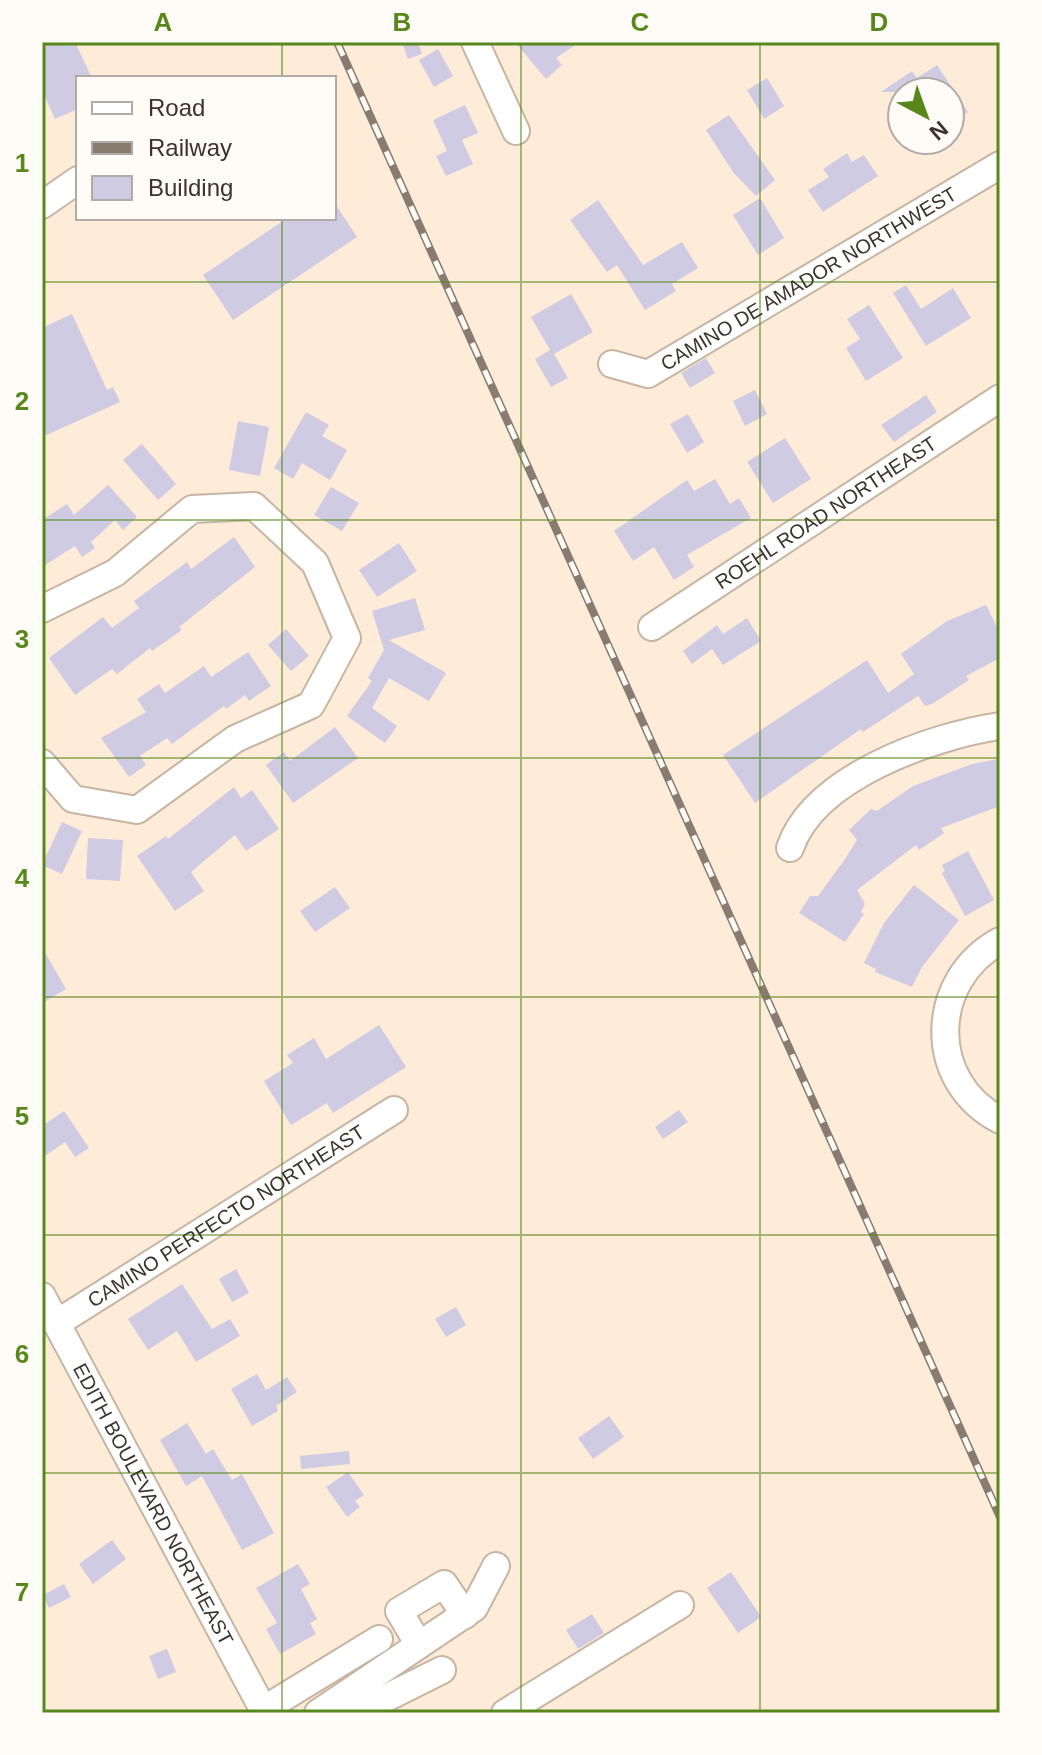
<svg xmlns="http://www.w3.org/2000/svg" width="1042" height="1755" font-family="Arial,sans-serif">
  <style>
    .building { fill: #cfcbe3 }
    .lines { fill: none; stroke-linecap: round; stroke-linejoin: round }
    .minor-casing { stroke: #c6b5a2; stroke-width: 30 }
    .minor { stroke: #fff; stroke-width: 26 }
    .rail-casing { stroke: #877c6f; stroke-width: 8 }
    .rail { stroke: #fffbf7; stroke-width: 5; stroke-dasharray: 15; stroke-linecap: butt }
    .grid { fill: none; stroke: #58881c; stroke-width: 2; stroke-opacity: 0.55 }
    .labels { text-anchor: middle; stroke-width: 8; stroke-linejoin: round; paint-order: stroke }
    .street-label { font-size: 20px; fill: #3b342c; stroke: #fffbf7 }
    .neatline { fill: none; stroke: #58881c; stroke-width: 3 }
    .grid-label { font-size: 26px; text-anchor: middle; font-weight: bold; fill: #58881c }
  </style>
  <rect width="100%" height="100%" fill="#feebd8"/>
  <g class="building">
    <polygon points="42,42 75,42 92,78 78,78 78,109 55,119 42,90"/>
    <polygon points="402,42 418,42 422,54 408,59"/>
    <polygon points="515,42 580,42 556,58 562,65 546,79"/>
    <polygon points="438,49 453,76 434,87 419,60"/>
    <polygon points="937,65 968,112 950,124 950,92 881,92 912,71 917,78"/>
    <polygon points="767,78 784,106 764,119 747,90"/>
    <polygon points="465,105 478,133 462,140 473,164 446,176 436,156 447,151 433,120"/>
    <polygon points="729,115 775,180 756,196 733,172 706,130"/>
    <polygon points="847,153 852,162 864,155 878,176 823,212 808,190 829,177 823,169"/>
    <polygon points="760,198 784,238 758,255 733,215"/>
    <polygon points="598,200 643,265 682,242 698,268 672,284 676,291 645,310 617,265 607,272 570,220"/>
    <polygon points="334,202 357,237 233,320 203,275 287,218 334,218"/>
    <polygon points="906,285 921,309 953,288 971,318 926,346 893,293"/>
    <polygon points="571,294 593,332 554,354 568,378 551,387 535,359 550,350 531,317"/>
    <polygon points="869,305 903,358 866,381 846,348 860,339 847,319"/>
    <polygon points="72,314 107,390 113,387 120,402 42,437 42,328"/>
    <polygon points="706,358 715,373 690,388 681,373"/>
    <polygon points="755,390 767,414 745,426 733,401"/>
    <polygon points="926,395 937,412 894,442 881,425"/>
    <polygon points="306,412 329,425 322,436 347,450 330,480 302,463 293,479 274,468"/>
    <polygon points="688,414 704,442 687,453 670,424"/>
    <polygon points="238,421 269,427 260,476 229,470"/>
    <polygon points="785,438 811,479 773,503 747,462"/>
    <polygon points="142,444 176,484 158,500 123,460"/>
    <polygon points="715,479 730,504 739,498 751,518 687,555 694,567 674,580 654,547 633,561 614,531 687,480 694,491"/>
    <polygon points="108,485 137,517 123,530 115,520 91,542 95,548 82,557 75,546 42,567 42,520 67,504 74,515"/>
    <polygon points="331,487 359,503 342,531 314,515"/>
    <polygon points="234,537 255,567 179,627 182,630 152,651 150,648 117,674 112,669 75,695 49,658 103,617 112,628 139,608 134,601 187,562 191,569"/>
    <polygon points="399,543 417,571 377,597 359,570"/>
    <polygon points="415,598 425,630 389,640 446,673 429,701 389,678 372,708 397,726 385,743 347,716 372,681 368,678 384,650 372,611"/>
    <polygon points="986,605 1000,633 1000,658 966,676 969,680 932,704 925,706 918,696 863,732 861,729 755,803 723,755 867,660 888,693 914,674 901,654 947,621"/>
    <polygon points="747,618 761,641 723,665 712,649 692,664 683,651 717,625 723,634"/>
    <polygon points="286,629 309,656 291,671 268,645"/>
    <polygon points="248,652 271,686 249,701 245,695 226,709 224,706 172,744 167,738 140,756 146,765 129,777 101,738 146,712 137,699 159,684 165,693 204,666 211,677"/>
    <polygon points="335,727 358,758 293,803 266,765 284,752 290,761"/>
    <polygon points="998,759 1000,806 941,828 944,833 919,850 916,845 857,890 865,904 861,912 864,914 845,942 799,913 810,896 818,896 824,888 845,859 857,840 849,830 871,809 877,811 913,786 972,764"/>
    <polygon points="234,787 241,798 252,790 279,829 246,851 235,835 191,872 204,891 175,911 137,856 166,836 168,839"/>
    <polygon points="62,822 82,831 62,874 42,865"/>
    <polygon points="88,838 123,840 120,881 86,879"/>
    <polygon points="968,851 994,900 965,916 942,873 945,871 942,865"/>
    <polygon points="914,885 959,920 922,967 912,987 875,972 876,969 864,963 884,923"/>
    <polygon points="335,887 350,908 315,932 300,911"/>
    <polygon points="42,947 66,989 42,1003"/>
    <polygon points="379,1025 406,1067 333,1113 327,1103 291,1125 264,1081 293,1063 287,1055 314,1038 326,1059"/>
    <polygon points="679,1110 688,1122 663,1139 655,1127"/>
    <polygon points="64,1111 89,1148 75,1157 65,1142 42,1158 42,1126"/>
    <polygon points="236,1269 249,1293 232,1302 219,1279"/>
    <polygon points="182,1284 212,1329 230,1319 240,1336 196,1362 177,1331 148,1350 128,1319"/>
    <polygon points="456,1307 466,1325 446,1337 435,1319"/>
    <polygon points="257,1374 266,1390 287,1377 297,1392 276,1406 278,1411 252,1426 231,1389"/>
    <polygon points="609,1416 624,1437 593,1459 578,1438"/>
    <polygon points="187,1423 206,1454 213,1449 232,1480 242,1474 274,1533 242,1550 202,1476 186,1486 160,1440"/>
    <polygon points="349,1451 350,1464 301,1469 300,1456"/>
    <polygon points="348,1472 364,1495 355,1501 360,1507 347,1517 326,1487"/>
    <polygon points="112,1540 126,1559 93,1584 79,1564"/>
    <polygon points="298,1564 310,1584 301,1589 317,1619 310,1623 316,1634 280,1654 266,1629 277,1623 256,1588"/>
    <polygon points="731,1572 761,1617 738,1633 707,1588"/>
    <polygon points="64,1584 71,1597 49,1608 43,1595"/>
    <polygon points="592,1614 604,1633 578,1649 566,1630"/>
    <polygon points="167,1649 176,1672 158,1679 149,1656"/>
  </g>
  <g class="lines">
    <defs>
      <g id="minor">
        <polyline points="475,42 516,131"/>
        <polyline points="42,205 78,180"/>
        <path id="s1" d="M 612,364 L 648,374 L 1000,165"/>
        <polyline points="42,609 115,573 192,509 254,506 315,563 347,638 311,705 235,739 137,810 73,799 42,763"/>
        <path id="s2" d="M 652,627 L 1000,398"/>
        <path d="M 790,848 C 814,777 932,736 1000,726"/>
        <path d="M 1000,941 C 928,980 926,1082 1000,1120"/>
        <path id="s3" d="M 42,1296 L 265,1713"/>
        <path id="s4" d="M 57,1323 L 394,1110"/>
        <polyline points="419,1645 399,1611 444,1584 465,1615"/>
        <polyline points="263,1710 379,1639"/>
        <polyline points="318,1713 474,1608 496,1566"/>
        <polyline points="356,1713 442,1670"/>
        <polyline points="505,1713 680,1605"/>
      </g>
    </defs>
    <use href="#minor" class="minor-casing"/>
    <use href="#minor" class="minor"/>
    <defs>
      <polyline id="rail" points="337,42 1000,1517"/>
    </defs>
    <use href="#rail" class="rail-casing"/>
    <use href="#rail" class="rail"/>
  </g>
  <path class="grid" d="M 282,42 L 282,78M 521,42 L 521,1713M 760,42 L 760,1713M 282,218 L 282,1713M 42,282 L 1000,282M 42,520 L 1000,520M 42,758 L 1000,758M 42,997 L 1000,997M 42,1235 L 1000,1235M 42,1473 L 1000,1473"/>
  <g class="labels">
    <g class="street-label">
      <text dy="7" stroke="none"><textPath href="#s1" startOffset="224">CAMINO DE AMADOR NORTHWEST</textPath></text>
      <text dy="7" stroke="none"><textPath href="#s2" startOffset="208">ROEHL ROAD NORTHEAST</textPath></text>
      <text dy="7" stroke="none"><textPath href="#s4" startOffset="200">CAMINO PERFECTO NORTHEAST</textPath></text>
      <text dy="7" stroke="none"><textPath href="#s3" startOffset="236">EDITH BOULEVARD NORTHEAST</textPath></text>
    </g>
  </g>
  <rect width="1042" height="1755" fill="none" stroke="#fffbf7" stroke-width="88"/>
  <rect x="76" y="76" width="260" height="144" fill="#fffbf7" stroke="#b1aba6" stroke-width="2"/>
  <rect x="92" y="102" width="40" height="12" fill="#ffffff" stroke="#b1aba6" stroke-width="2"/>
  <text x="148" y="116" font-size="24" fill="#3b342c">Road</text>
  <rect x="92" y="142" width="40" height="12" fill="#877c6f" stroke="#b1aba6" stroke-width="2"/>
  <text x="148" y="156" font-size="24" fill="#3b342c">Railway</text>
  <rect x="92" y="176" width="40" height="24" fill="#cfcbe3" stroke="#b1aba6" stroke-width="2"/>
  <text x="148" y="196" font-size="24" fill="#3b342c">Building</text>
  <g transform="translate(926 116) rotate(139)"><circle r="38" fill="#fffbf7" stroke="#b1aba6" stroke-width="2"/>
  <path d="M0-6L14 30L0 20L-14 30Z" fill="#58881c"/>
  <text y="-12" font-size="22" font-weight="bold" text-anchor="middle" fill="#3b342c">N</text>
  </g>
  <rect x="44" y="44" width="954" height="1667" class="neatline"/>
  <g class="grid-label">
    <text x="163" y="31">A</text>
    <text x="402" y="31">B</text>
    <text x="640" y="31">C</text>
    <text x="879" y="31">D</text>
    <text x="22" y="172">1</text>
    <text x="22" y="410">2</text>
    <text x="22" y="648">3</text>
    <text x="22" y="887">4</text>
    <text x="22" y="1125">5</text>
    <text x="22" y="1363">6</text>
    <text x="22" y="1601">7</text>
  </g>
</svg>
